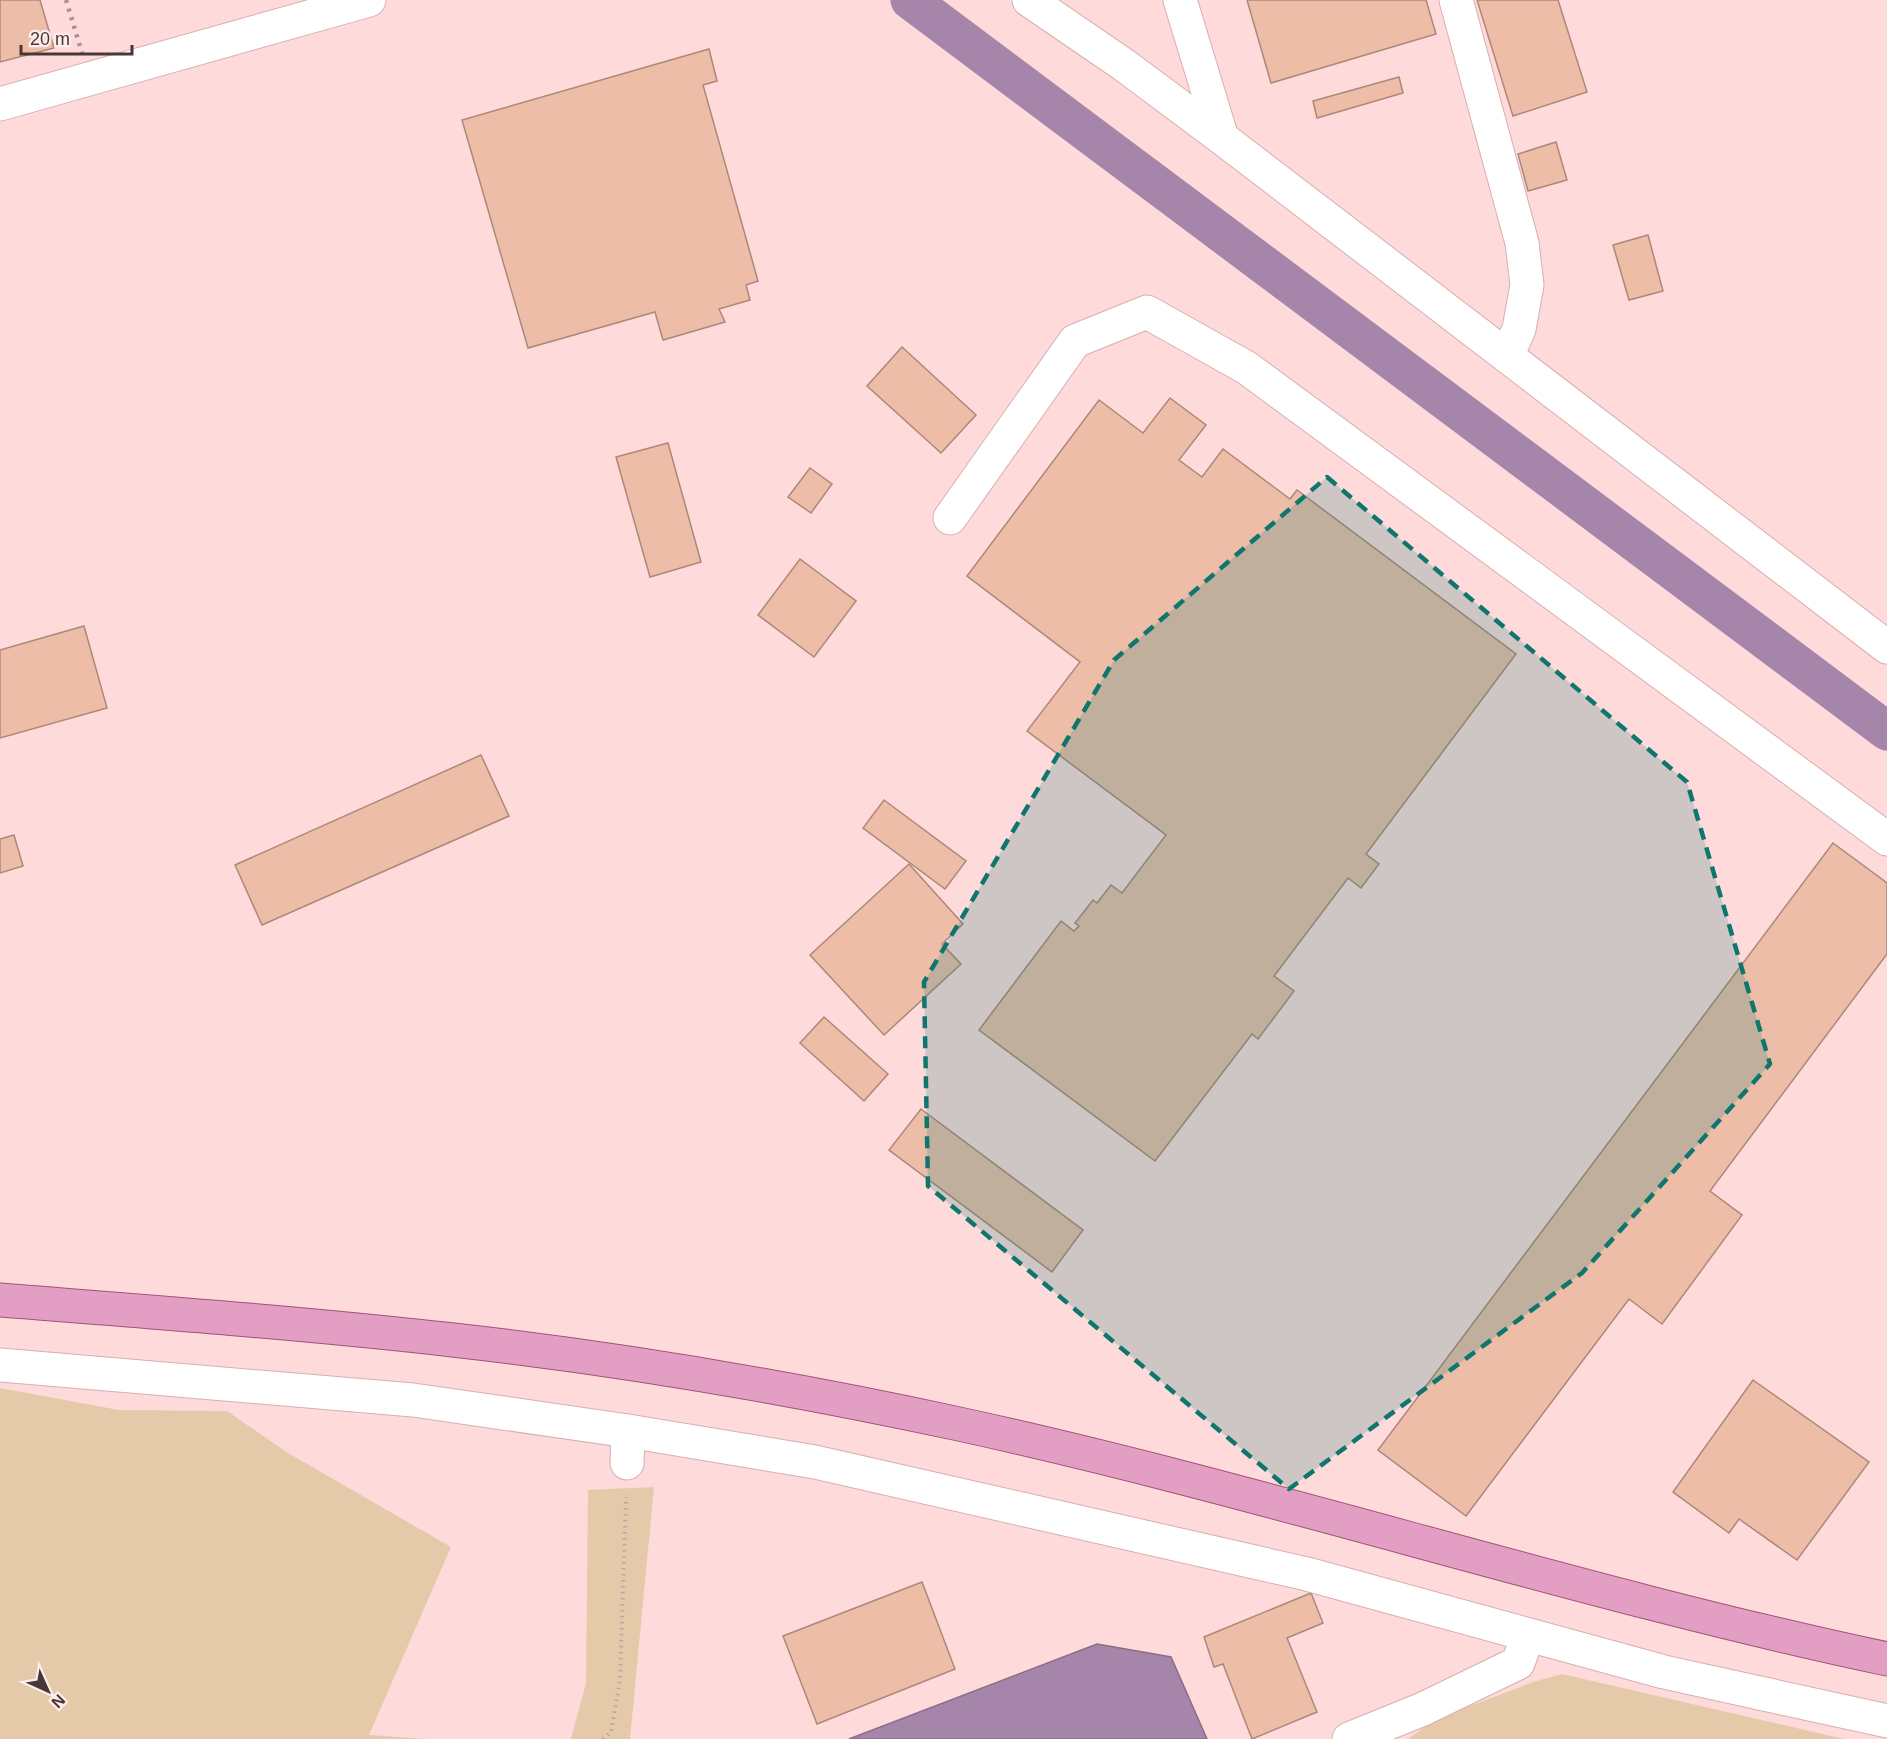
<svg xmlns="http://www.w3.org/2000/svg" width="1887" height="1739" font-family="Arial,sans-serif">
  <style>
    .green { fill: #e5caaa }
    .water { fill: #a586aa; stroke: #896e88; stroke-width: 1.5 }
    .lines { fill: none; stroke-linecap: round; stroke-linejoin: round }
    .canal { stroke: #a586aa; stroke-width: 39 }
    .building { fill: #edbda8; stroke: #ac8878; stroke-width: 1.5 }
    .minor-casing { stroke: #d9aeaf; stroke-width: 35 }
    .major-casing { stroke: #a15178; stroke-width: 35 }
    .path { stroke: #c1a3a4; stroke-width: 4; stroke-dasharray: 1.5 4.5; stroke-linecap: butt }
    .minor { stroke: #fff; stroke-width: 33 }
    .major { stroke: #e39fc3; stroke-width: 33 }
    .rail { stroke: #a98e8f; stroke-width: 4.5; stroke-dasharray: 3 6; stroke-linecap: butt }
    .marked { fill: #0f766e; fill-opacity: 0.2; stroke: #0f766e; stroke-width: 4.5; stroke-dasharray: 12 8; stroke-linejoin: round }
  </style>
  <rect width="100%" height="100%" fill="#fedadb"/>
  <g class="green">
    <polygon points="0,1388 119,1410 227,1411 288,1453 451,1547 369,1735 428,1739 0,1739"/>
    <polygon points="654,1487 630,1739 571,1739 586,1683 588,1490"/>
    <polygon points="1562,1674 1844,1739 1408,1739 1436,1719 1533,1682"/>
  </g>
  <polygon class="water" points="1097,1644 1171,1657 1207,1739 849,1739"/>
  <g class="lines">
    <polyline class="canal" points="910,0 1887,731"/>
  </g>
  <g class="building">
    <polygon points="0,0 40,0 54,48 0,62"/>
    <polygon points="1247,0 1426,0 1436,34 1271,83"/>
    <polygon points="1477,0 1558,0 1587,92 1513,116"/>
    <polygon points="709,49 717,81 703,85 758,281 746,285 750,300 719,309 725,322 663,340 655,312 528,348 462,120"/>
    <polygon points="1399,77 1403,93 1317,118 1313,101"/>
    <polygon points="1556,142 1567,180 1528,191 1518,154"/>
    <polygon points="1648,235 1663,291 1629,300 1613,245"/>
    <polygon points="902,347 976,415 941,453 867,386"/>
    <polygon points="1170,398 1206,425 1179,460 1202,477 1223,449 1290,499 1297,490 1516,654 1366,854 1379,864 1361,888 1348,878 1274,976 1294,991 1258,1039 1252,1034 1155,1161 979,1030 1061,921 1074,931 1079,926 1075,923 1093,900 1097,903 1111,885 1122,893 1166,835 1027,731 1080,662 967,576 1099,400 1143,433"/>
    <polygon points="668,443 701,562 650,577 616,457"/>
    <polygon points="810,468 832,484 811,513 788,497"/>
    <polygon points="800,559 856,601 814,657 758,615"/>
    <polygon points="84,626 107,708 0,738 0,650"/>
    <polygon points="481,755 509,816 262,925 235,865"/>
    <polygon points="884,800 966,861 945,889 863,828"/>
    <polygon points="14,835 23,866 0,873 0,839"/>
    <polygon points="1833,843 1887,883 1887,954 1710,1191 1742,1215 1662,1324 1629,1299 1466,1516 1378,1450"/>
    <polygon points="909,864 963,924 942,944 961,964 884,1035 810,955"/>
    <polygon points="824,1017 888,1074 864,1101 800,1043"/>
    <polygon points="921,1109 1083,1230 1052,1272 889,1150"/>
    <polygon points="1753,1380 1869,1462 1797,1560 1739,1519 1729,1533 1673,1492"/>
    <polygon points="922,1582 955,1669 817,1724 783,1636"/>
    <polygon points="1311,1593 1323,1623 1287,1638 1317,1712 1252,1739 1223,1664 1214,1667 1204,1637"/>
  </g>
  <g class="lines">
    <defs>
      <g id="minor">
        <polyline points="1029,0 1124,65 1222,138 1887,647"/>
        <polyline points="1180,0 1222,138"/>
        <polyline points="1456,0 1522,243 1527,285 1519,329 1507,356"/>
        <polyline points="0,104 369,0"/>
        <polyline points="950,518 1075,341 1147,312 1247,368 1887,839"/>
        <polyline points="0,1365 413,1400 628,1431 815,1462 1307,1574 1664,1672 1887,1721"/>
        <polyline points="627,1463 628,1431"/>
        <polyline points="1349,1739 1423,1709 1518,1663 1528,1635"/>
      </g>
      <path id="major" d="M 0,1300 C 151,1312 302,1323 453,1340 C 623,1359 792,1388 959,1424 C 1271,1492 1575,1593 1887,1659"/>
    </defs>
    <use href="#minor" class="minor-casing"/>
    <use href="#major" class="major-casing"/>
    <polyline class="path" points="603,1739 611,1732 620,1680 626,1497"/>
    <use href="#minor" class="minor"/>
    <use href="#major" class="major"/>
    <polyline class="rail" points="66,0 82,53"/>
  </g>
  <path class="marked" d="M 1327,477 L 1687,782 L 1770,1064 L 1582,1273 L 1289,1489 L 928,1186 L 924,982 L 1114,660 Z"/>
  <g transform="translate(48 1691) rotate(135)" stroke="#ffecec" stroke-width="4.5" paint-order="stroke">
  <path d="M0-4.5L10 22L0 15L-10 22Z" fill="#493738"/>
  <text y="-9" font-size="16" font-weight="bold" text-anchor="middle" fill="#493738">N</text>
  </g>
  <path d="M21 45v9h111v-9" fill="none" stroke="#493738" stroke-width="3"/>
  <text x="30" y="45" font-size="18" fill="#493738" stroke="#ffecec" stroke-width="4.5" paint-order="stroke">20 m</text>
</svg>
